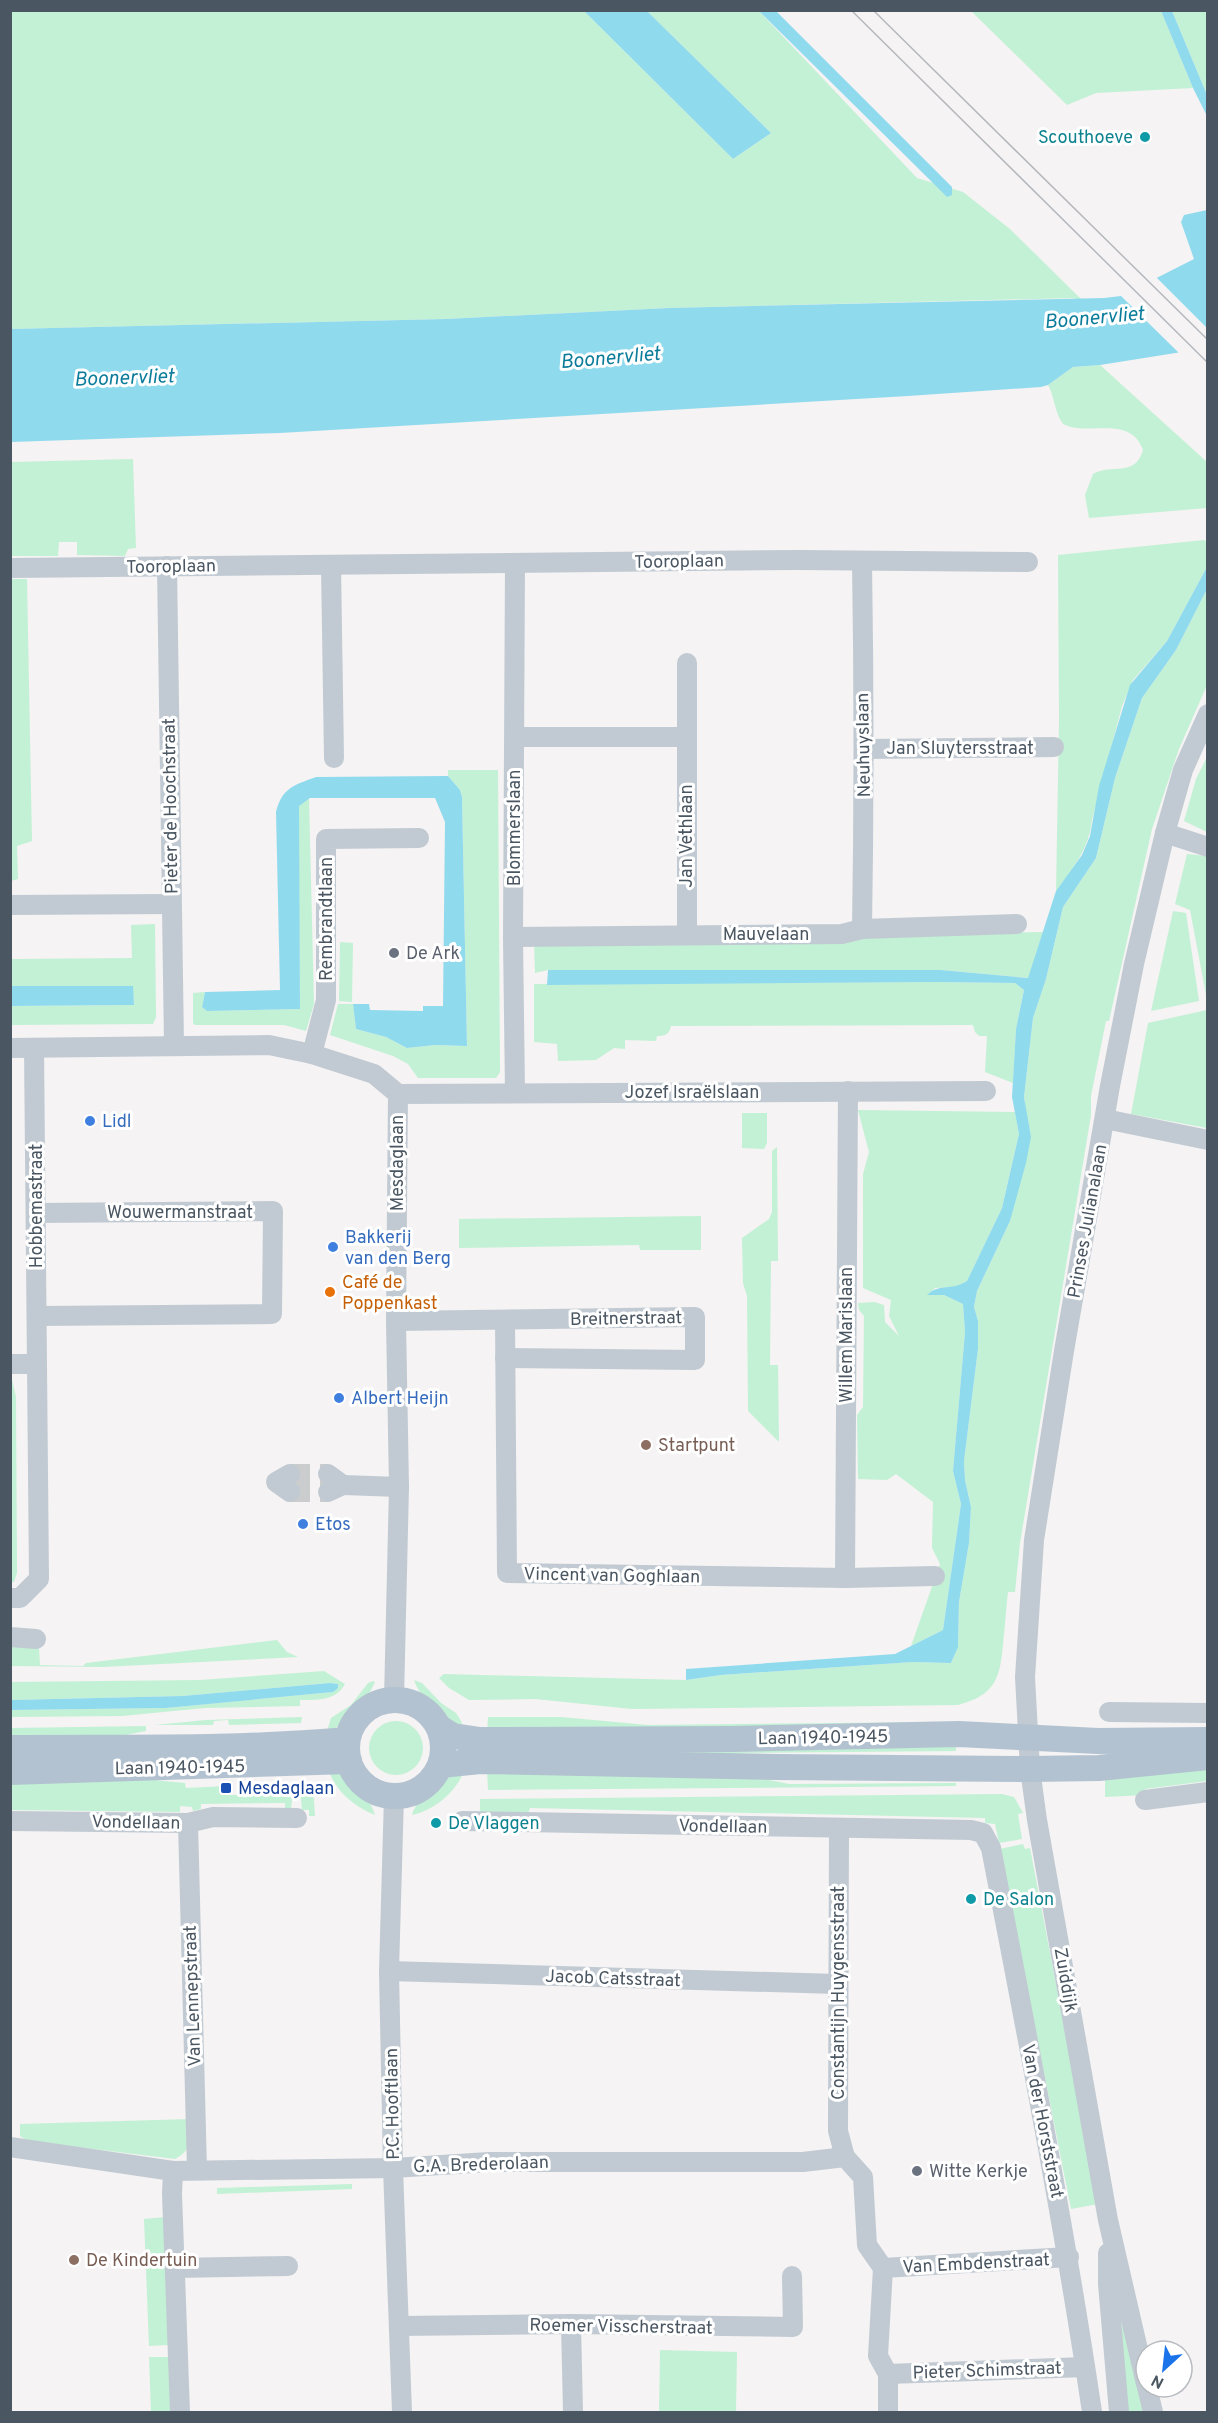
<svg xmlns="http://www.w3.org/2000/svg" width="1218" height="2423" font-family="Overpass,sans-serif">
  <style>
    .green { fill: #c3f1d5 }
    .water { fill: #90daee }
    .pier { fill: #f5f3f3 }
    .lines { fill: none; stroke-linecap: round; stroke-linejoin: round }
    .minor-tunnel { stroke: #caccce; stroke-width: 20; stroke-dasharray: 20 10; stroke-linecap: butt }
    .minor { stroke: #c1cad2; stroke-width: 20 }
    .major { stroke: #b3c2d1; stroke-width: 26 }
    .tram { stroke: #b5b8bd; stroke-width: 1.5 }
    .culture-dot { fill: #0f9aa8; stroke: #fff; stroke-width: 2 }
    .worship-dot { fill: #6b7280; stroke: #fff; stroke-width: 2 }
    .shop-dot { fill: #3f7fe0; stroke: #fff; stroke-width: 2 }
    .food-dot { fill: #e8710a; stroke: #fff; stroke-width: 2 }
    .education-dot { fill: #8d6e63; stroke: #fff; stroke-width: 2 }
    .transit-dot { fill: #1a4fb4; stroke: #fff; stroke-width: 2 }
    .labels { text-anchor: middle; stroke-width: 6; stroke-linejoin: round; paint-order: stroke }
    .culture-label { font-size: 18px; fill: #0d838f; stroke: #fff; text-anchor: start }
    .street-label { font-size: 18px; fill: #4a5661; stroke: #fff }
    .worship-label { font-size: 18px; fill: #5b616d; stroke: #fff; text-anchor: start }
    .shop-label { font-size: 18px; fill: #366cbe; stroke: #fff; text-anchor: start }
    .food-label { font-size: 18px; fill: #c56008; stroke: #fff; text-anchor: start }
    .education-label { font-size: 18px; fill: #785e54; stroke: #fff; text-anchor: start }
    .transit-label { font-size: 18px; fill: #164399; stroke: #fff; text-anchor: start }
    .water-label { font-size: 20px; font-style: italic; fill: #0c7c9b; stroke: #fff }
  </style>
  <rect width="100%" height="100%" fill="#f5f3f3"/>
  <g class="green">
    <polygon points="10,11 584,11 733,159 771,133 647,11 759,11 917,178 963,192 1010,229 1082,300 1072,298 669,308 446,319 11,329"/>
    <polygon points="971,11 1161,11 1193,88 1096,93 1067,105"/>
    <polygon points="1172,11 1207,11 1207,95"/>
    <path d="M 1100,365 L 1207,462 L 1207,508 L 1089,518 L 1085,495 L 1093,474 C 1112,463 1135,478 1143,450 C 1130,414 1088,437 1063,424 C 1054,412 1055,397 1048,385 L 1073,367 Z"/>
    <polygon points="133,459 136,548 128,549 125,556 77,555 77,542 59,542 58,556 11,556 11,462"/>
    <path d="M 1204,540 L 1207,542 L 1207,567 L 1167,641 L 1133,680 L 1122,706 L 1092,820 C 1089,849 1073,868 1056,891 L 1059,720 L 1058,555 Z"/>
    <polygon points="11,579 27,579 32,841 17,846 18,879 11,881"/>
    <path d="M 1207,589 L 1207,685 L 1179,749 L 1152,829 L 1109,1021 L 1106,1021 L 1091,1096 L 1091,1115 L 1020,1543 L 1015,1592 L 1008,1592 C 1006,1609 1005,1626 1003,1644 C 1000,1679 995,1695 958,1705 L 632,1709 L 535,1699 L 469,1700 L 449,1688 L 439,1678 L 444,1674 L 686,1680 L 721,1675 L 913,1662 L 951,1663 L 958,1646 L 959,1602 L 969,1543 L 971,1507 L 965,1480 L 964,1461 L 978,1349 L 978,1321 L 974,1307 L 977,1291 L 1010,1221 L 1025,1101 L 1024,1097 L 1033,1018 L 1046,979 L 1063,907 L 1096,858 L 1115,778 L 1142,698 L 1176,650 Z"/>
    <polygon points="1207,757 1207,832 1184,821 1196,779"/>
    <polygon points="448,770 498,770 500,1072 496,1078 418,1078 408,1064 393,1056 330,1035 338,1004 353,1004 356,1029 386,1037 407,1048 435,1045 467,1046 462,797 460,790 448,776"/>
    <polygon points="309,798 314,1004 306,1031 284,1025 195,1025 193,1023 193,993 205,992 202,1007 207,1011 300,1009 298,806"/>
    <polygon points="1187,854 1207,856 1207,1000 1190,910 1175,904"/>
    <polygon points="1173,911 1186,913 1199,1001 1151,1011"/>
    <polygon points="155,924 156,1017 153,1024 11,1025 11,1006 134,1005 132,986 11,986 10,959 132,958 131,925"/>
    <polygon points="1043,932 1029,978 941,970 548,970 535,973 534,941"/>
    <polygon points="340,942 353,943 352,1002 339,1001"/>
    <path d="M 934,982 L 1015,983 L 1024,990 L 1016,1029 L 1013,1083 L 985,1072 L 987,1036 L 979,1036 L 975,1032 L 973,1025 L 671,1026 C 669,1034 666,1036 657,1036 L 656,1041 L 625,1040 L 625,1049 L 614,1048 L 596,1060 L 558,1061 L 557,1044 L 534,1042 L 534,984 Z"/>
    <polygon points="1207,1010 1207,1128 1131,1114 1148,1023"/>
    <polygon points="858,1110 1015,1112 1019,1134 1002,1208 967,1281 957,1287 935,1288 928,1295 944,1295 963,1304 965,1332 953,1471 961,1504 943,1630 911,1646 940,1564 932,1548 933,1502 896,1474 887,1480 858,1479 857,1415 863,1407 864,1316 859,1310 858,1303 874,1302 884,1305 885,1322 899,1336 889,1316 891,1300 863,1288 863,1174 869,1152"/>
    <polygon points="742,1113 767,1113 767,1143 764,1149 742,1148"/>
    <polygon points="777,1147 778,1261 771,1261 770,1365 778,1365 779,1442 748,1411 747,1296 743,1283 742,1238 769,1219 772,1212 772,1151"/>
    <polygon points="701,1216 701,1250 640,1250 639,1245 459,1248 459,1219"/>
    <polygon points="11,1375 16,1397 17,1573 14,1582 11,1582"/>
    <polygon points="277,1640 287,1652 298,1657 103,1667 11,1666 10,1647 39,1647 40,1665 83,1666 86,1663"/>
    <path d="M 324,1671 L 345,1684 C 336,1701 317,1700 300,1700 L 300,1706 L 205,1708 L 122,1716 L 11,1717 L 10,1710 L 166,1708 L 332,1692 L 338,1687 L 338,1684 L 330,1683 L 182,1696 L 11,1700 L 11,1682 L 200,1680 Z"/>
    <path d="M 414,1680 L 422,1683 L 441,1703 L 456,1713 L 461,1721 L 464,1732 C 443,1719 422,1703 414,1680 Z"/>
    <path d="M 373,1681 L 375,1682 C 368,1699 346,1727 327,1731 L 331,1718 L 351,1705 L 368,1683 Z"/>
    <polygon points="302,1717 301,1723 229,1725 228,1720 214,1721 213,1725 155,1725 206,1720"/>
    <polygon points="488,1717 561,1717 648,1725 943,1722 487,1735"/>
    <circle cx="396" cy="1748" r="27"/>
    <polygon points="146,1726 146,1731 105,1739 11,1741 11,1728"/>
    <polygon points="956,1743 956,1751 641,1754 499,1747"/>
    <polygon points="1207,1764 1207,1781 1145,1789 1145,1795 1105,1797 1105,1772"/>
    <path d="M 465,1769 C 457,1791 435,1810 412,1815 C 417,1795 447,1776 465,1769 Z"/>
    <polygon points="487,1769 749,1776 789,1784 956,1783 956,1786 488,1790"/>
    <path d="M 329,1771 C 351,1775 369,1795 375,1815 C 355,1807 336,1792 329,1771 Z"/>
    <polygon points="100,1775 185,1783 186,1788 227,1786 228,1795 245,1795 245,1786 313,1784 315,1816 309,1816 309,1810 302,1810 301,1799 292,1799 291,1810 285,1810 285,1803 201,1804 201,1809 193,1811 192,1807 180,1806 180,1812 11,1810 10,1777"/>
    <polygon points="1002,1794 1014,1797 1023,1813 1018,1814 1022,1839 999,1843 995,1824 985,1823 985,1818 530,1808 528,1814 480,1813 480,1799"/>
    <polygon points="1023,1844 1025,1849 1030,1848 1098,2204 1071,2209 1000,1849"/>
    <path d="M 190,2119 C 189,2138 194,2149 175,2159 L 28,2141 L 20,2136 L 20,2124 Z"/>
    <polygon points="352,2184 352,2189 217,2194 217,2188"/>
    <polygon points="165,2217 169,2345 149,2346 144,2219"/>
    <polygon points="1119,2289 1143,2412 1127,2412"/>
    <polygon points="660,2350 737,2352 736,2412 659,2412"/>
    <polygon points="149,2357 170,2357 172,2412 151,2412"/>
  </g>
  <g class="water">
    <polygon points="584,11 647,11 771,133 733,159"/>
    <polygon points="759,11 776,11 952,187 952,195 947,197 932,182"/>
    <polygon points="1161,11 1172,11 1207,95 1207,116 1193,88"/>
    <polygon points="1207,210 1207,348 1100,365 1073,367 1048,385 1041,387 908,396 280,433 11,442 10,329 446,319 669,308 1104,298 1121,296 1194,259 1181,222 1184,215"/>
    <path d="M 1207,567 L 1207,589 L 1176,650 L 1142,698 L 1115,778 L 1096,858 L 1063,907 L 1046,979 L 1033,1018 L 1024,1097 L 1031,1137 L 1026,1163 L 1010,1221 L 977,1291 L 974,1307 L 978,1321 L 978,1349 L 964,1461 L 965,1480 L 971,1507 L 969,1543 L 959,1602 L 958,1647 L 951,1663 L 913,1662 L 721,1675 L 686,1680 L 686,1669 L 895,1654 L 943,1630 L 961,1504 L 953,1471 L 965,1332 L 963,1304 L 944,1295 L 927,1295 C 942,1282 949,1292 967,1281 L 1002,1208 L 1019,1134 L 1012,1097 L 1016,1029 L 1024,990 L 1015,983 L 934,982 L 547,985 L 548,970 L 941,970 L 1028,978 L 1056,891 L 1082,855 L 1090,836 L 1099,786 L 1130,685 L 1167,641 Z"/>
    <path d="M 448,776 L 460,790 L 462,797 L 467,1046 L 435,1045 L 407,1048 L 386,1037 L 356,1029 L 353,1004 L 369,1004 L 370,1010 L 423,1011 L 423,1006 L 443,1006 L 445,822 L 435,798 L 310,798 L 299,806 L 300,1009 L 207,1011 L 202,1007 L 205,992 L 280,990 L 276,812 C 282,788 294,785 316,777 Z"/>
    <polygon points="11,986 133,986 134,1005 11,1006"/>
    <polygon points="330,1683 338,1684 338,1688 333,1692 166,1708 11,1710 11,1700 182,1696"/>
  </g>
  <polygon class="pier" points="1156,277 1207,328 1208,351 1181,355 1119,294"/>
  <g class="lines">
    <g class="minor-tunnel">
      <polyline points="290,1474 328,1474"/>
      <polyline points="290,1492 328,1492"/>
    </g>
    <g class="minor">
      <path d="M 862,562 C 864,684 864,806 862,929"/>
      <polyline points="167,566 174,1045"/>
      <polyline points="331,566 334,758"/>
      <polyline points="10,568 798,560 1028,562"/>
      <polyline points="687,663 687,934"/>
      <polyline points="515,737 686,737"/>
      <polyline points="865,749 1054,747"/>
      <polyline points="1165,833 1208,847"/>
      <polyline points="10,905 171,904"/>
      <polyline points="513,937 842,934 862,929 1017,924"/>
      <polyline points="10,1048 269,1045 312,1054 374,1074 398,1094"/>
      <polyline points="312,1054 326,1000 326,839 419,838"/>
      <polyline points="515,1093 513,937 515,563"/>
      <polyline points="398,1094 986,1091"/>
      <polyline points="1105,1119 1208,1140"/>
      <polyline points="36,1213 273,1211 272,1314 37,1316"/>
      <polyline points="505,1320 507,1573 845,1578 935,1576"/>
      <polyline points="396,1321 695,1317 695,1360 505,1358"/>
      <polyline points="10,1364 37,1364"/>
      <polyline points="290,1474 276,1482 290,1492"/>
      <polyline points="328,1474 343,1485 328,1492"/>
      <polyline points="343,1485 399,1487"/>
      <polyline points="845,1578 848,1091"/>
      <polyline points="10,1598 20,1598 39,1579 34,1048"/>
      <polyline points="10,1637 36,1639"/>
      <polyline points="394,1699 399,1487 396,1321 398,1094"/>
      <polyline points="1109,1712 1208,1713"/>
      <polyline points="394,1796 389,1971 393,2168 402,2412"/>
      <polyline points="1145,1800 1208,1792"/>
      <polyline points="10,1821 188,1823 213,1817 297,1818"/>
      <path d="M 462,1821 L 971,1830 L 983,1833 L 991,1848 C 1027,2035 1064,2223 1092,2412"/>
      <polyline points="188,1823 197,2170"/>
      <polyline points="839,1829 838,2131 845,2157 863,2177 867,2245 883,2268 878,2356 888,2374 888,2412"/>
      <polyline points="389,1971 837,1984"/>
      <polyline points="10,2147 173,2171 393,2168 489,2162 803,2162 845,2157"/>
      <polyline points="173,2171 172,2194 180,2412"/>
      <polyline points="1108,2253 1108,2284 1119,2412"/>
      <polyline points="175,2268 288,2266"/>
      <polyline points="883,2268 1069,2257"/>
      <polyline points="571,2324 573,2412"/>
      <polyline points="399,2326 571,2324 793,2327 792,2276"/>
      <polyline points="888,2374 1085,2367"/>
      <polyline points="1146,2384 1108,2220 1037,1820 1030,1769 1025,1677 1034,1540 1064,1351 1110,1086 1134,964 1165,833 1183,770 1208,714"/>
      <polyline points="1147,2387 1153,2412"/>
    </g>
    <g class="major">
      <circle cx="395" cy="1748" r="48"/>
      <polyline points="440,1728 453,1736 480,1740 732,1739 959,1734 1098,1741 1208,1740"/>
      <path d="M 10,1748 C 123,1747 236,1750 347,1740"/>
      <polyline points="441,1765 480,1761 776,1767 1030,1769 1099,1768 1208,1757"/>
      <polyline points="10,1772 349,1761"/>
    </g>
    <g class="tram">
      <polyline points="851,10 1208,363"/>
      <polyline points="873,10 1208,340"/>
    </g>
  </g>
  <g class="culture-dot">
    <circle cx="1145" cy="137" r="6"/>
    <circle cx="436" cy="1823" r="6"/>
    <circle cx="971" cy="1899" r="6"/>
  </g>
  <g class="worship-dot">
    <circle cx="394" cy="953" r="6"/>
    <circle cx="917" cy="2171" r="6"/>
  </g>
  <g class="shop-dot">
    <circle cx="90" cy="1121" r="6"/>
    <circle cx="333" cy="1247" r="6"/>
    <circle cx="339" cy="1398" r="6"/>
    <circle cx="303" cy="1524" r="6"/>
  </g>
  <circle class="food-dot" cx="330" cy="1292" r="6"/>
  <g class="education-dot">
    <circle cx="646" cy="1445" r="6"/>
    <circle cx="74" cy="2260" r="6"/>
  </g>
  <rect class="transit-dot" x="220" y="1782" width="12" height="12" rx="3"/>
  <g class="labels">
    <g class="culture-label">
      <text x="1133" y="143" text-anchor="end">Scouthoeve</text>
      <text x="448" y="1829">De Vlaggen</text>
      <text x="983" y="1905">De Salon</text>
    </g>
    <g class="street-label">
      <text transform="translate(679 561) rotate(-1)" y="6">Tooroplaan</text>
      <text transform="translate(171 566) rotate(-1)" y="6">Tooroplaan</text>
      <text transform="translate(863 745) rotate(-91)" y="6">Neuhuyslaan</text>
      <text x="960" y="754">Jan Sluytersstraat</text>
      <text transform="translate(170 806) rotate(-91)" y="6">Pieter de Hoochstraat</text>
      <text transform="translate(514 828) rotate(-90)" y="6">Blommerslaan</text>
      <text transform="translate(686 836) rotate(-90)" y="6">Jan Vethlaan</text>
      <text transform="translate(326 919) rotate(-90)" y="6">Rembrandtlaan</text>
      <text x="766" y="940">Mauvelaan</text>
      <text x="692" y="1098">Jozef Israëlslaan</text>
      <text transform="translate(397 1163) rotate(-90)" y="6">Mesdaglaan</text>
      <text transform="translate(36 1206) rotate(-90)" y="6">Hobbemastraat</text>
      <text x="180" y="1218">Wouwermanstraat</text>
      <text transform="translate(1087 1221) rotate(-80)" y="6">Prinses Julianalaan</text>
      <text transform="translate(626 1318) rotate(-1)" y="6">Breitnerstraat</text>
      <text transform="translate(846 1335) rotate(-90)" y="6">Willem Marislaan</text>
      <text transform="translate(612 1575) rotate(1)" y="6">Vincent van Goghlaan</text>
      <text transform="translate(823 1737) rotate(-1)" y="6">Laan 1940-1945</text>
      <text transform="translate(180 1767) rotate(-1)" y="6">Laan 1940-1945</text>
      <text transform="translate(136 1822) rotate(1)" y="6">Vondellaan</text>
      <text transform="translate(723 1826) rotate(1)" y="6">Vondellaan</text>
      <text transform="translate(613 1978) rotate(2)" y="6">Jacob Catsstraat</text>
      <text transform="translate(1066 1980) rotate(80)" y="6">Zuiddijk</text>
      <text transform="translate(838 1993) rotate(-90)" y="6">Constantijn Huygensstraat</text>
      <text transform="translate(192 1996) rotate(-92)" y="6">Van Lennepstraat</text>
      <text transform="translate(392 2104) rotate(-91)" y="6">P.C. Hooftlaan</text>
      <text transform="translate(1043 2121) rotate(79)" y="6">Van der Horststraat</text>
      <text transform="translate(481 2164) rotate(-2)" y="6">G.A. Brederolaan</text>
      <text transform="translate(976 2263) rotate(-3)" y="6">Van Embdenstraat</text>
      <text transform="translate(621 2326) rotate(1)" y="6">Roemer Visscherstraat</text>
      <text transform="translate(987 2370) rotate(-2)" y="6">Pieter Schimstraat</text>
    </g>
    <g class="worship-label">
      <text x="406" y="959">De Ark</text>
      <text x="929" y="2177">Witte Kerkje</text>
    </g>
    <g class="shop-label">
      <text x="102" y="1127">Lidl</text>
      <text x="345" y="1243">Bakkerij<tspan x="345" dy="21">van den Berg</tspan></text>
      <text x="351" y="1404">Albert Heijn</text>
      <text x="315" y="1530">Etos</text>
    </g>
    <g class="food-label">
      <text x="342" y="1288">Café de<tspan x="342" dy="21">Poppenkast</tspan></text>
    </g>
    <g class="education-label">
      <text x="658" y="1451">Startpunt</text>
      <text x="86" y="2266">De Kindertuin</text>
    </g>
    <g class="transit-label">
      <text x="238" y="1794">Mesdaglaan</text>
    </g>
    <g class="water-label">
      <text transform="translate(1094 317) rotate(-5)" y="7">Boonervliet</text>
      <text transform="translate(610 357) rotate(-5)" y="7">Boonervliet</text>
      <text transform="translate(124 377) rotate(-2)" y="7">Boonervliet</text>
    </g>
  </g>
  <rect width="1218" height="2423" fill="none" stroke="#4a5661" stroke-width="24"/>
  <g transform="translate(1164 2369) rotate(207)"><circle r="28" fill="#ffffff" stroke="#b7bbc0" stroke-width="1.5"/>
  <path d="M0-4.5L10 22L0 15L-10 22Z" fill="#1a73e8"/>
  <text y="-9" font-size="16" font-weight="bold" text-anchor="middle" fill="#4a5661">N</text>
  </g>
</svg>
